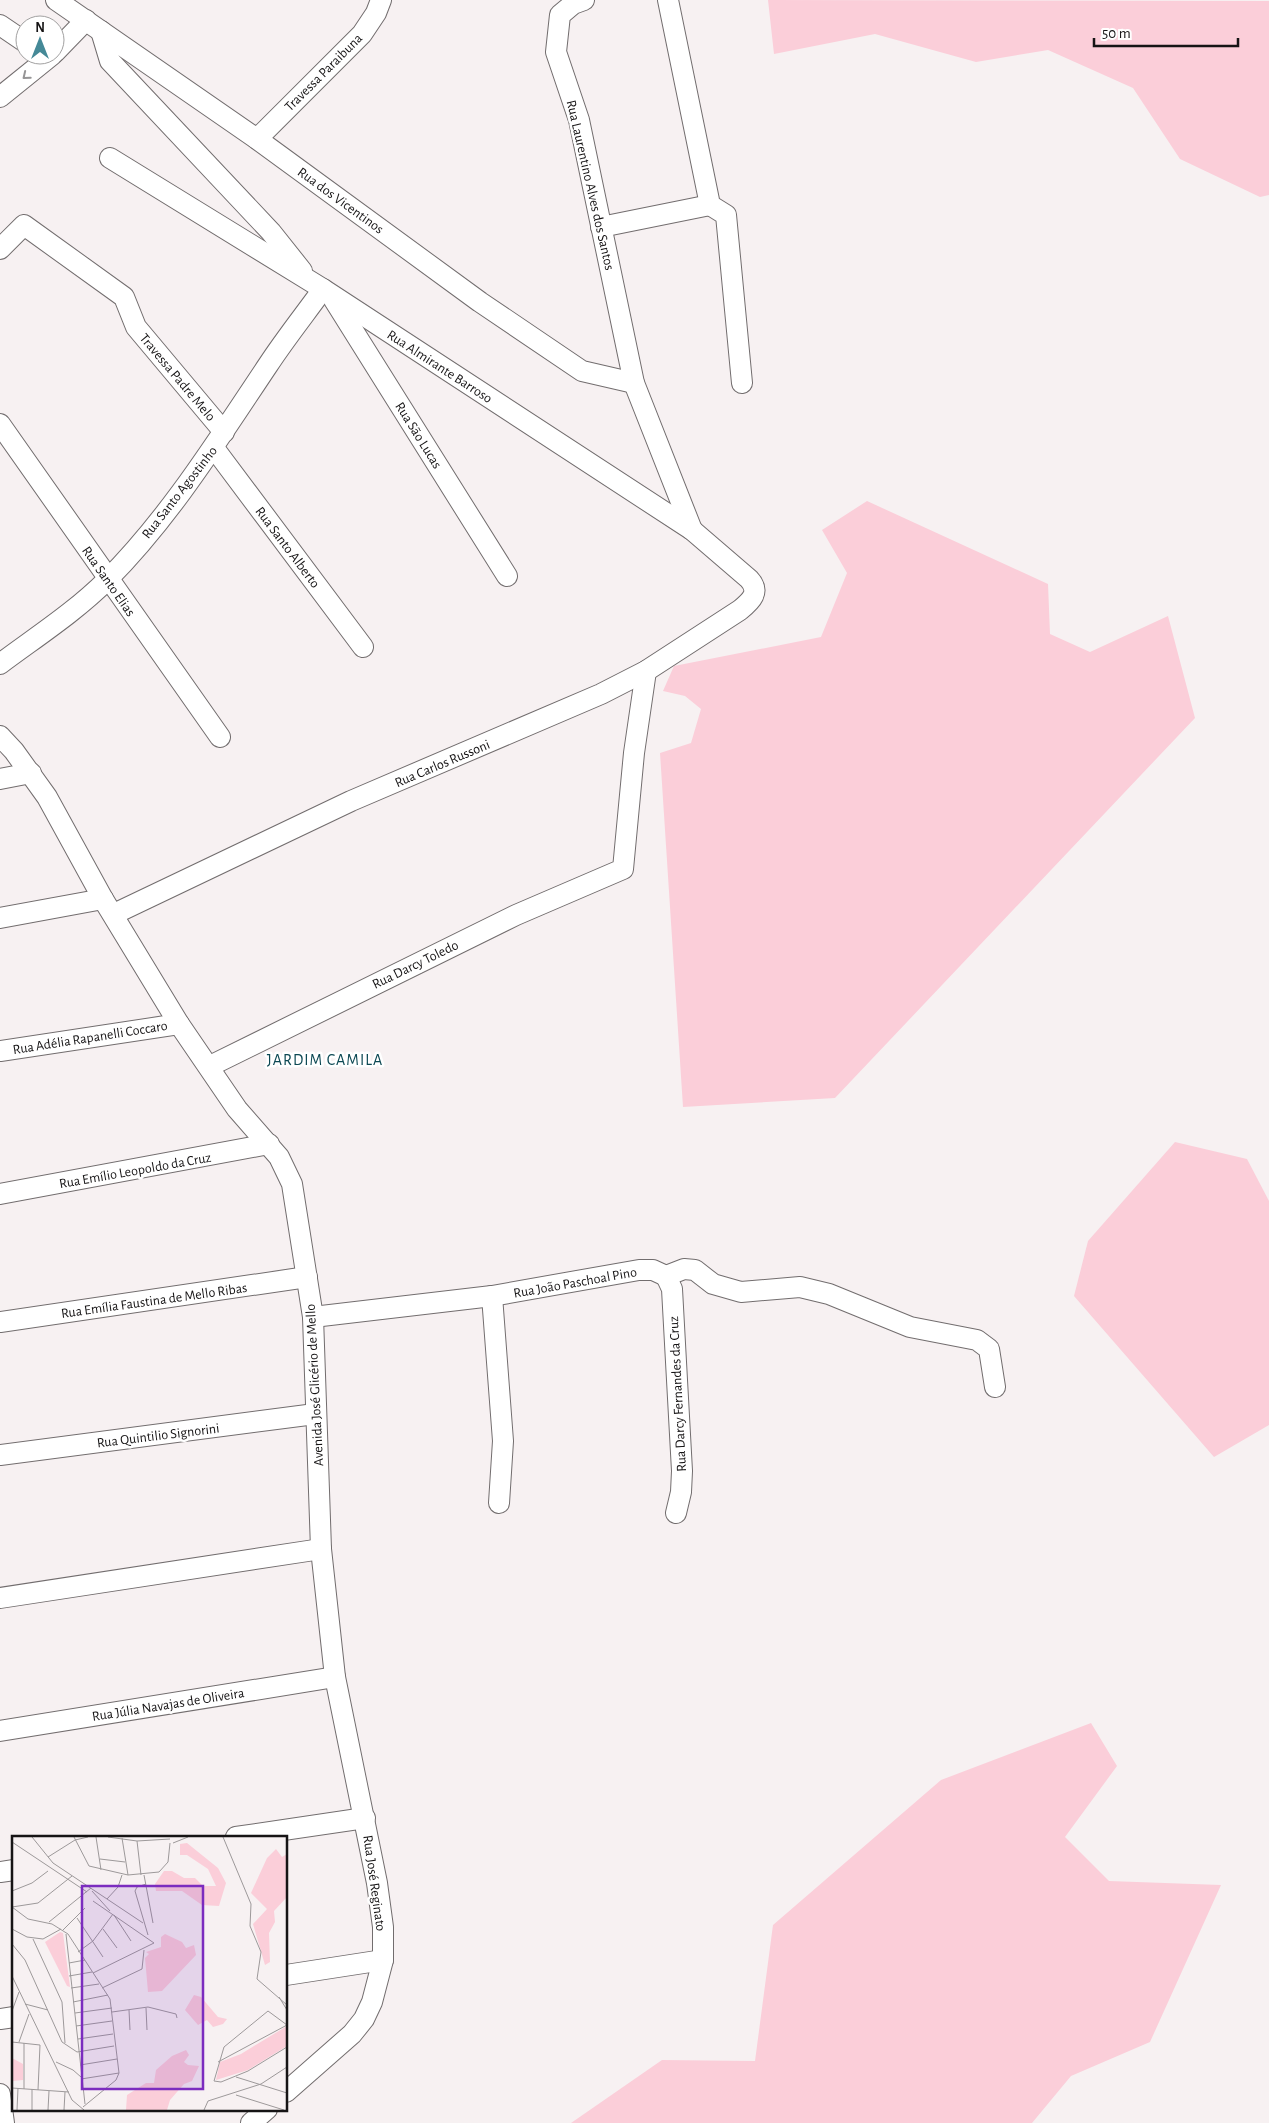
<svg xmlns="http://www.w3.org/2000/svg" width="1269" height="2123" font-family="'Alegreya Sans',sans-serif">
  <style>
    .green { fill: #fbced9 }
    .lines { fill: none; stroke-linecap: round; stroke-linejoin: round }
    .minor-casing { stroke: #726d6e; stroke-width: 22 }
    .minor { stroke: #fff; stroke-width: 20 }
    .oneway { stroke: #969596 }
    .labels { text-anchor: middle; stroke-width: 5; stroke-linejoin: round; paint-order: stroke }
    .street-label { font-size: 14px; fill: #161415; stroke: #fff }
    .quarter-label { font-size: 16px; letter-spacing: 1px; fill: #0c4853; stroke: #fff }
    .inset-road { fill: none; stroke: #9d999a; stroke-width: 1 }
    .view { fill: #7b2cbf; fill-opacity: 0.15; stroke: #7b2cbf; stroke-width: 2.5 }
    .inset-edge { fill: none; stroke: #161415; stroke-width: 2.5 }
  </style>
  <rect width="100%" height="100%" fill="#f7f1f2"/>
  <g class="green">
    <polygon points="768,0 1269,1 1269,195 1260,197 1180,159 1133,88 1048,50 976,62 875,34 774,54"/>
    <polygon points="867,501 1048,584 1050,634 1090,652 1168,616 1195,718 835,1098 683,1107 660,753 691,743 701,709 685,696 663,691 674,666 821,637 847,573 822,530"/>
    <polygon points="1175,1142 1247,1159 1269,1201 1269,1425 1214,1457 1074,1296 1088,1241"/>
    <polygon points="1091,1723 1117,1766 1065,1837 1109,1881 1221,1885 1150,2042 1071,2076 1032,2123 571,2123 662,2060 755,2061 773,1925 941,1780"/>
  </g>
  <g class="lines">
    <defs>
      <g id="minor">
        <polyline points="56,0 257,139 480,302 582,371 634,383"/>
        <polyline points="584,0 573,4 560,15 556,52 579,120 634,383 692,530"/>
        <polyline points="668,0 710,205 726,215 742,383"/>
        <polyline points="0,25 25,42"/>
        <polyline points="101,31 110,61 271,232 302,271"/>
        <polyline points="55,52 86,20"/>
        <polyline points="0,97 52,55"/>
        <polyline points="257,139 362,34 376,13 381,0"/>
        <path d="M 110,158 L 323,289 L 692,530 L 749,579 C 761,592 751,601 740,610 L 646,671 L 601,694 L 351,801 L 114,914"/>
        <polyline points="601,227 710,205"/>
        <polyline points="0,249 24,225 124,297 136,327 224,432"/>
        <polyline points="334,300 507,576"/>
        <polyline points="0,424 220,737"/>
        <polyline points="214,448 363,647"/>
        <path d="M 0,664 C 36,637 75,612 107,580 C 170,517 219,438 268,365 C 285,339 305,314 323,289"/>
        <polyline points="0,736 14,751 47,797 103,899 179,1024 237,1109 279,1157 292,1184 313,1317 321,1549 335,1677 377,1883 383,1927 383,1960 372,2002 364,2019 352,2034 286,2092"/>
        <polyline points="0,779 31,773"/>
        <polyline points="0,918 103,899"/>
        <polyline points="0,1051 179,1024"/>
        <polyline points="210,1066 516,915 623,869 634,753 646,671"/>
        <polyline points="0,1194 269,1144"/>
        <polyline points="666,1276 684,1269 695,1270 713,1284 741,1292 800,1287 829,1294 910,1327 977,1340 989,1349 995,1387"/>
        <polyline points="666,1276 672,1289 682,1471 681,1492 676,1513"/>
        <polyline points="492,1296 503,1441 499,1503"/>
        <polyline points="313,1317 492,1296 639,1270 653,1270 666,1276"/>
        <polyline points="0,1322 307,1277"/>
        <polyline points="0,1455 315,1414"/>
        <polyline points="0,1598 321,1549"/>
        <polyline points="0,1731 335,1677"/>
        <polyline points="236,1837 365,1818"/>
        <polyline points="0,1872 14,1870"/>
        <polyline points="286,1975 383,1960"/>
        <polyline points="0,2019 14,2017"/>
        <polyline points="0,2094 4,2123"/>
        <polyline points="251,2123 267,2109"/>
      </g>
    </defs>
    <use href="#minor" class="minor-casing"/>
    <use href="#minor" class="minor"/>
  </g>
  <defs><path id="oneway-chevron" d="M-2-3.5L2.5 0L-2 3.5" fill="none" stroke-width="1.6" stroke-linecap="round" stroke-linejoin="round" transform="scale(1.25)"/></defs>
  <use class="oneway" href="#oneway-chevron" transform="translate(26 76) rotate(141)"/>
  <g class="labels">
    <g class="street-label">
      <text transform="translate(323 72) rotate(-45)" y="5">Travessa Paraibuna</text>
      <text transform="translate(591 185) rotate(77)" y="5">Rua Laurentino Alves dos Santos</text>
      <text transform="translate(341 200) rotate(36)" y="5">Rua dos Vicentinos</text>
      <text transform="translate(440 366) rotate(33)" y="5">Rua Almirante Barroso</text>
      <text transform="translate(178 377) rotate(50)" y="5">Travessa Padre Melo</text>
      <text transform="translate(419 435) rotate(58)" y="5">Rua São Lucas</text>
      <text transform="translate(179 492) rotate(-52)" y="5">Rua Santo Agostinho</text>
      <text transform="translate(288 547) rotate(53)" y="5">Rua Santo Alberto</text>
      <text transform="translate(109 581) rotate(55)" y="5">Rua Santo Elias</text>
      <text transform="translate(442 763) rotate(-23)" y="5">Rua Carlos Russoni</text>
      <text transform="translate(415 964) rotate(-26)" y="5">Rua Darcy Toledo</text>
      <text transform="translate(90 1037) rotate(-9)" y="5">Rua Adélia Rapanelli Coccaro</text>
      <text transform="translate(135 1170) rotate(-10)" y="5">Rua Emílio Leopoldo da Cruz</text>
      <text transform="translate(575 1282) rotate(-10)" y="5">Rua João Paschoal Pino</text>
      <text transform="translate(154 1300) rotate(-8)" y="5">Rua Emília Faustina de Mello Ribas</text>
      <text transform="translate(314 1385) rotate(-93)" y="5">Avenida José Glicério de Mello</text>
      <text transform="translate(677 1394) rotate(-93)" y="5">Rua Darcy Fernandes da Cruz</text>
      <text transform="translate(158 1435) rotate(-7)" y="5">Rua Quintilio Signorini</text>
      <text transform="translate(168 1704) rotate(-9)" y="5">Rua Júlia Navajas de Oliveira</text>
      <text transform="translate(375 1883) rotate(82)" y="5">Rua José Reginato</text>
    </g>
    <g class="quarter-label">
      <text x="325" y="1065">JARDIM CAMILA</text>
    </g>
  </g>
  <g transform="translate(12 1836)">
    <rect width="275" height="275" fill="#f7f1f2"/>
    <path d="M 175,7 L 206,32 L 214,47 L 207,70 L 190,69 L 170,55 L 144,55 L 143,48 L 152,35 L 160,35 L 172,42 L 183,42 L 191,50 L 204,50 L 196,33 L 175,19 L 168,19 L 168,8 ZM 264,13 L 270,21 L 275,18 L 275,61 L 262,75 L 263,86 L 257,97 L 258,126 L 253,129 L 241,88 L 255,73 L 239,57 L 255,22 ZM 48,96 L 51,97 L 58,151 L 55,150 L 33,106 ZM 153,98 L 170,106 L 174,112 L 182,109 L 184,119 L 150,155 L 136,156 L 133,122 L 137,118 L 134,116 L 149,111 L 149,101 ZM 182,159 L 189,161 L 206,181 L 215,183 L 211,188 L 201,191 L 195,184 L 186,189 L 173,174 ZM 275,190 L 275,210 L 236,234 L 204,244 L 208,226 L 229,218 ZM 174,214 L 177,219 L 172,226 L 176,229 L 187,230 L 180,245 L 172,248 L 158,264 L 155,274 L 114,274 L 115,259 L 134,247 L 142,247 L 144,234 L 160,220 ZM 0,222 L 11,228 L 11,244 L 0,245 Z" fill="#fbced9"/>
    <path class="inset-road" d="M 20,1 L 41,27 L 131,87M 62,1 L 77,30 L 116,39 L 147,36 L 156,26 L 158,7M 84,1 L 89,34M 96,1 L 125,5 L 158,3M 211,1 L 239,68 L 238,90 L 249,116 L 245,143 L 275,169M 110,2 L 116,39M 125,5 L 129,39M 0,6 L 75,56M 161,7 L 176,1M 36,21 L 63,4 L 76,1M 88,23 L 113,26M 132,39 L 141,87M 134,48 L 125,51 L 123,55 L 136,99M 0,55 L 20,47 L 36,35M 80,55 L 98,75M 95,63 L 106,51 L 110,39M 81,65 L 142,107 L 81,137M 0,71 L 16,83 L 40,88 L 56,98 L 98,163 L 107,237 L 104,244 L 71,271M 0,71 L 26,67 L 60,40M 102,79 L 119,105M 65,82 L 91,121M 37,86 L 79,52M 0,93 L 15,101 L 31,103 L 49,93M 91,93 L 105,112M 51,94 L 73,72M 54,98 L 73,268M 21,103 L 50,166 L 53,207M 0,108 L 13,124 L 50,206 L 65,216 L 102,210M 66,116 L 81,105 L 101,78M 57,127 L 73,124M 0,140 L 60,264 L 72,274M 57,140 L 80,136M 59,152 L 87,148M 90,152 L 130,133 L 132,114M 267,161 L 275,174M 61,166 L 96,159M 13,168 L 36,174M 134,172 L 135,194M 117,174 L 118,194M 0,175 L 7,156M 100,176 L 136,171 L 164,178 L 165,182M 63,177 L 100,172M 275,189 L 256,175 L 212,211 L 202,245 L 209,246 L 236,235 L 275,211M 64,190 L 100,185M 66,203 L 101,198M 0,206 L 28,209M 7,206 L 17,178M 44,226 L 61,234 L 69,241M 206,226 L 275,189M 68,229 L 105,223M 224,241 L 275,257M 69,243 L 107,237M 0,252 L 57,256M 12,253 L 12,207M 26,254 L 28,209M 224,259 L 272,274M 5,274 L 6,252M 20,274 L 20,253M 36,274 L 37,255M 52,274 L 53,256M 192,274 L 196,265 L 249,248 L 275,231"/>
    <path class="view" d="M 70,50 L 191,50 L 191,253 L 70,253 Z"/>
    <rect width="275" height="275" class="inset-edge"/>
  </g>
  <g transform="translate(40 40)"><circle r="24" fill="#ffffff" stroke="#a2a1a1"/>
  <path d="M0-4L9 19L0 12L-9 19Z" fill="#458997"/>
  <text y="-8" font-size="14" font-weight="bold" text-anchor="middle" fill="#161415">N</text>
  </g>
  <path d="M1094 38v8h144v-8" fill="none" stroke="#161415" stroke-width="2.5"/>
  <text x="1102" y="38" font-size="15" fill="#161415" stroke="#ffffff" stroke-width="4" paint-order="stroke">50 m</text>
</svg>
